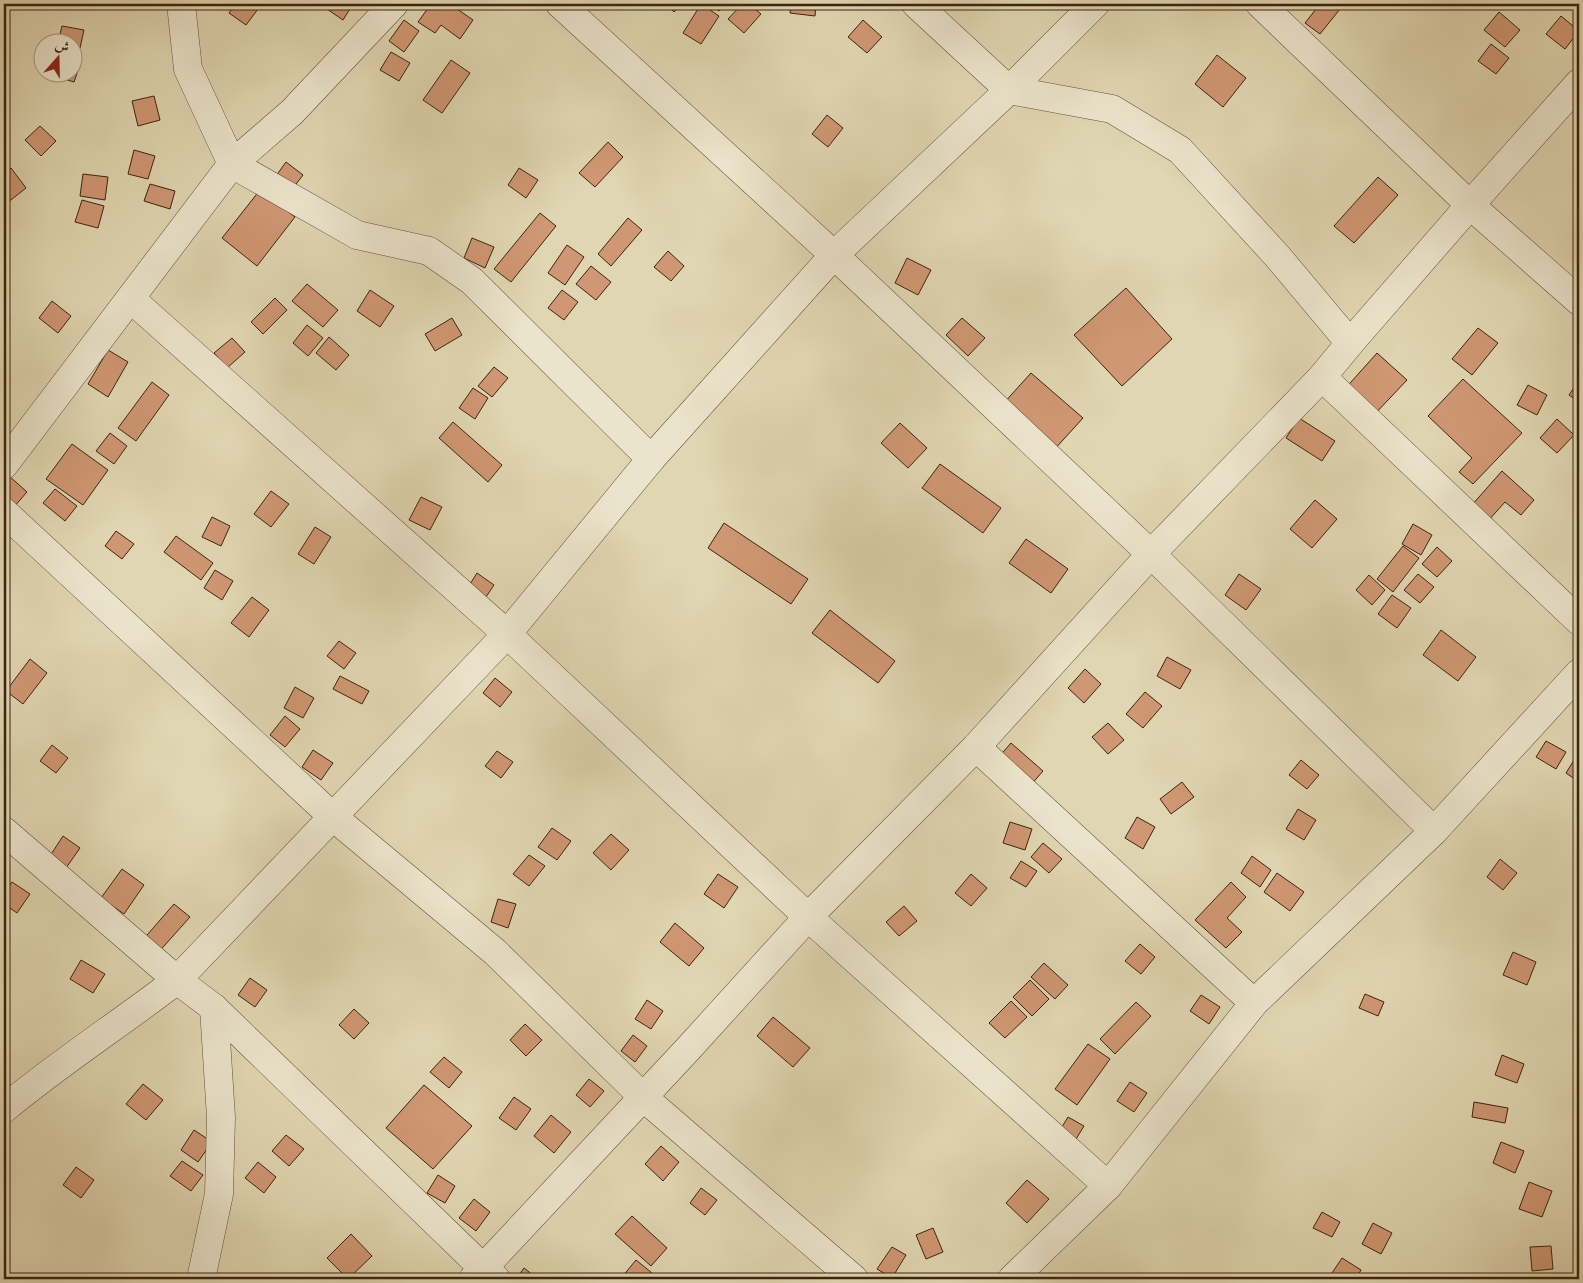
<svg xmlns="http://www.w3.org/2000/svg" width="1583" height="1283" font-family="'Sorts Mill Goudy',Amiri,serif">
  <style>
    .building { fill: #cf9773; stroke: #3c240f }
    .lines { fill: none; stroke-linecap: round; stroke-linejoin: round }
    .minor-casing { stroke: #655038; stroke-width: 29 }
    .minor { stroke: #ebe4cc; stroke-width: 28 }
  </style>
  <rect width="100%" height="100%" fill="#e0d6b1"/>
  <filter id="stains"><feTurbulence type="fractalNoise" baseFrequency=".004" numOctaves="4"/><feColorMatrix values="0 0 0 0 .2 0 0 0 0 .09 0 0 0 0 .02 0 0 0 .5 -.17"/></filter>
  <radialGradient id="worn" r=".72"><stop offset=".6" stop-color="#630" stop-opacity="0"/><stop offset="1" stop-color="#630" stop-opacity=".3"/></radialGradient>
  <g class="building">
    <polygon points="235,4 259,4 261,5 246,25 229,13"/>
    <polygon points="326,4 353,4 343,20 324,7"/>
    <polygon points="431,4 450,4 473,20 460,39 441,25 435,33 418,22"/>
    <polygon points="666,4 682,4 674,12"/>
    <polygon points="701,4 719,16 701,44 683,33"/>
    <polygon points="710,4 725,4 719,11"/>
    <polygon points="742,4 749,4 761,14 744,33 728,19"/>
    <polygon points="791,4 816,4 815,16 790,13"/>
    <polygon points="1320,4 1344,4 1320,34 1305,23"/>
    <polygon points="1499,12 1520,30 1505,47 1484,30"/>
    <polygon points="1561,16 1579,31 1565,49 1546,34"/>
    <polygon points="404,20 419,31 404,52 389,41"/>
    <polygon points="863,20 882,37 867,53 848,37"/>
    <polygon points="62,26 84,30 80,48 72,47 72,42 58,42"/>
    <polygon points="1491,44 1509,58 1496,74 1478,61"/>
    <polygon points="391,52 410,63 399,81 380,70"/>
    <polygon points="1217,55 1246,78 1223,107 1195,84"/>
    <polygon points="72,59 81,62 74,82 54,76 55,72 72,72"/>
    <polygon points="451,60 470,73 442,113 423,100"/>
    <polygon points="154,96 160,120 138,126 132,101"/>
    <polygon points="827,115 843,128 828,147 812,134"/>
    <polygon points="40,126 56,141 41,156 25,140"/>
    <polygon points="608,142 623,157 595,187 579,173"/>
    <polygon points="134,150 155,156 148,179 128,174"/>
    <polygon points="286,162 303,175 290,192 273,180"/>
    <polygon points="11,168 26,188 7,203 4,198 4,174"/>
    <polygon points="519,168 538,180 526,198 508,185"/>
    <polygon points="83,174 108,177 105,200 80,196"/>
    <polygon points="1378,177 1398,195 1354,243 1334,226"/>
    <polygon points="150,184 175,191 170,209 144,201"/>
    <polygon points="260,190 295,217 257,266 222,238"/>
    <polygon points="82,200 104,206 98,228 75,222"/>
    <polygon points="540,213 556,226 511,282 494,269"/>
    <polygon points="628,218 642,230 611,266 598,254"/>
    <polygon points="472,238 494,247 485,268 464,258"/>
    <polygon points="567,245 584,257 565,285 548,273"/>
    <polygon points="668,251 684,266 671,281 654,267"/>
    <polygon points="907,258 931,270 918,295 895,283"/>
    <polygon points="591,266 611,282 596,300 576,284"/>
    <polygon points="307,284 338,310 323,327 292,301"/>
    <polygon points="1126,288 1172,339 1122,386 1074,335"/>
    <polygon points="370,290 394,306 380,327 357,311"/>
    <polygon points="562,290 578,302 564,320 548,308"/>
    <polygon points="275,298 287,310 263,334 251,322"/>
    <polygon points="52,301 71,316 58,333 39,318"/>
    <polygon points="4,316 10,318 4,336"/>
    <polygon points="452,318 462,335 435,351 425,334"/>
    <polygon points="962,318 985,338 968,356 946,335"/>
    <polygon points="307,325 323,338 308,356 293,343"/>
    <polygon points="1478,328 1498,343 1472,375 1452,359"/>
    <polygon points="329,337 349,355 336,370 316,353"/>
    <polygon points="232,338 245,352 227,368 214,353"/>
    <polygon points="108,350 128,362 108,397 88,384"/>
    <polygon points="1377,353 1407,380 1372,417 1343,391"/>
    <polygon points="494,367 508,378 492,397 478,386"/>
    <polygon points="1031,373 1083,418 1053,451 1002,405"/>
    <polygon points="1463,379 1522,433 1473,484 1459,472 1472,458 1428,416"/>
    <polygon points="1579,380 1579,402 1569,395"/>
    <polygon points="152,382 169,395 136,441 118,428"/>
    <polygon points="1528,385 1547,395 1537,415 1517,405"/>
    <polygon points="473,388 488,398 475,419 459,408"/>
    <polygon points="1299,418 1335,441 1322,461 1286,438"/>
    <polygon points="1557,419 1574,435 1557,453 1540,438"/>
    <polygon points="453,422 502,465 488,482 439,438"/>
    <polygon points="900,423 927,448 908,468 881,443"/>
    <polygon points="110,433 127,446 114,464 96,451"/>
    <polygon points="72,444 108,470 83,505 46,479"/>
    <polygon points="940,464 1001,508 983,533 922,488"/>
    <polygon points="1502,471 1534,500 1521,515 1505,502 1488,521 1471,506"/>
    <polygon points="8,475 27,492 13,508 4,500 4,480"/>
    <polygon points="55,489 77,506 65,521 43,503"/>
    <polygon points="271,491 289,504 271,527 254,514"/>
    <polygon points="421,497 442,507 430,530 409,520"/>
    <polygon points="1315,500 1337,519 1312,548 1290,529"/>
    <polygon points="212,517 230,526 221,546 202,537"/>
    <polygon points="724,523 808,579 791,604 708,548"/>
    <polygon points="1413,524 1432,535 1421,555 1402,544"/>
    <polygon points="315,527 331,537 314,564 298,554"/>
    <polygon points="116,531 134,544 122,559 105,546"/>
    <polygon points="176,536 213,563 201,580 164,552"/>
    <polygon points="1026,539 1068,569 1051,593 1009,563"/>
    <polygon points="1403,546 1419,558 1393,592 1377,579"/>
    <polygon points="1437,547 1452,561 1437,577 1422,564"/>
    <polygon points="215,570 233,581 222,600 204,588"/>
    <polygon points="477,573 494,585 482,603 465,592"/>
    <polygon points="1239,574 1261,589 1246,610 1225,595"/>
    <polygon points="1418,574 1434,587 1420,603 1404,590"/>
    <polygon points="1369,575 1385,590 1372,605 1356,590"/>
    <polygon points="1392,595 1411,608 1397,628 1378,614"/>
    <polygon points="252,597 269,610 249,637 231,623"/>
    <polygon points="830,610 895,661 878,683 812,633"/>
    <polygon points="1441,630 1476,657 1458,681 1423,655"/>
    <polygon points="339,641 356,653 344,669 327,656"/>
    <polygon points="1167,657 1191,670 1180,689 1157,676"/>
    <polygon points="30,659 47,673 23,704 6,691"/>
    <polygon points="1085,669 1101,684 1084,703 1068,688"/>
    <polygon points="340,676 369,691 362,704 333,689"/>
    <polygon points="495,678 512,692 500,707 483,693"/>
    <polygon points="295,687 314,698 303,718 284,708"/>
    <polygon points="1145,692 1162,706 1143,728 1126,714"/>
    <polygon points="285,716 300,729 285,747 270,735"/>
    <polygon points="1108,723 1124,740 1108,754 1092,737"/>
    <polygon points="1546,741 1566,752 1556,769 1536,757"/>
    <polygon points="1011,743 1043,771 1030,786 997,759"/>
    <polygon points="52,745 68,758 56,773 40,761"/>
    <polygon points="313,750 333,763 321,780 302,767"/>
    <polygon points="497,751 513,762 501,778 485,766"/>
    <polygon points="1579,752 1579,782 1566,773"/>
    <polygon points="1301,760 1319,775 1307,789 1289,775"/>
    <polygon points="1182,782 1194,797 1171,814 1160,799"/>
    <polygon points="1298,809 1316,820 1304,840 1286,829"/>
    <polygon points="1137,817 1155,827 1143,849 1125,838"/>
    <polygon points="1010,822 1032,829 1025,850 1003,843"/>
    <polygon points="552,828 571,841 557,860 538,847"/>
    <polygon points="611,834 629,850 611,870 593,853"/>
    <polygon points="63,836 80,848 66,868 50,856"/>
    <polygon points="1043,843 1062,859 1049,873 1031,857"/>
    <polygon points="529,855 545,866 529,886 513,874"/>
    <polygon points="1252,856 1271,870 1260,887 1241,873"/>
    <polygon points="1500,859 1517,873 1503,890 1487,877"/>
    <polygon points="1021,861 1037,871 1026,887 1010,878"/>
    <polygon points="122,869 144,885 124,914 101,898"/>
    <polygon points="1277,873 1304,892 1290,911 1264,892"/>
    <polygon points="718,874 738,887 724,908 704,894"/>
    <polygon points="971,874 987,888 971,906 955,893"/>
    <polygon points="12,882 30,894 17,913 4,904 4,894"/>
    <polygon points="1231,882 1246,897 1227,918 1242,932 1226,948 1195,920"/>
    <polygon points="498,899 516,904 508,928 491,922"/>
    <polygon points="174,904 190,917 156,955 141,942"/>
    <polygon points="904,906 917,921 899,936 886,922"/>
    <polygon points="675,923 704,948 689,966 660,942"/>
    <polygon points="1140,944 1155,957 1141,974 1125,961"/>
    <polygon points="1513,952 1536,962 1527,985 1503,975"/>
    <polygon points="81,960 105,974 93,993 70,979"/>
    <polygon points="1044,963 1068,985 1055,999 1031,977"/>
    <polygon points="250,978 267,990 255,1007 238,995"/>
    <polygon points="1030,980 1049,999 1032,1016 1013,997"/>
    <polygon points="1365,994 1384,1002 1378,1016 1359,1008"/>
    <polygon points="1201,995 1220,1007 1209,1024 1190,1011"/>
    <polygon points="647,1000 663,1011 651,1029 635,1019"/>
    <polygon points="1011,1001 1027,1017 1005,1038 989,1023"/>
    <polygon points="1136,1002 1151,1016 1115,1054 1100,1039"/>
    <polygon points="354,1009 369,1023 354,1039 339,1025"/>
    <polygon points="773,1017 810,1048 793,1067 757,1036"/>
    <polygon points="525,1024 542,1040 526,1056 510,1040"/>
    <polygon points="633,1035 647,1046 635,1062 621,1051"/>
    <polygon points="1088,1044 1110,1059 1077,1105 1055,1089"/>
    <polygon points="1502,1055 1524,1064 1517,1083 1495,1075"/>
    <polygon points="444,1057 462,1072 449,1088 430,1072"/>
    <polygon points="589,1079 604,1091 590,1107 576,1095"/>
    <polygon points="1130,1082 1147,1093 1134,1112 1117,1101"/>
    <polygon points="143,1084 163,1100 146,1120 126,1104"/>
    <polygon points="424,1085 472,1126 433,1169 386,1128"/>
    <polygon points="514,1097 531,1109 516,1130 499,1118"/>
    <polygon points="1474,1102 1508,1108 1505,1123 1472,1117"/>
    <polygon points="551,1115 571,1132 554,1153 534,1136"/>
    <polygon points="1068,1117 1084,1126 1073,1144 1057,1135"/>
    <polygon points="194,1130 212,1142 198,1162 181,1150"/>
    <polygon points="286,1135 304,1149 289,1166 272,1151"/>
    <polygon points="1501,1142 1524,1151 1515,1173 1493,1163"/>
    <polygon points="661,1146 679,1162 663,1181 645,1164"/>
    <polygon points="182,1161 203,1175 191,1191 170,1176"/>
    <polygon points="258,1162 276,1177 264,1193 245,1178"/>
    <polygon points="76,1167 94,1180 81,1198 63,1185"/>
    <polygon points="438,1175 455,1186 445,1203 427,1193"/>
    <polygon points="1027,1180 1049,1199 1027,1223 1006,1203"/>
    <polygon points="1529,1182 1552,1191 1542,1217 1519,1209"/>
    <polygon points="701,1188 717,1200 705,1215 690,1203"/>
    <polygon points="474,1199 490,1212 476,1231 459,1218"/>
    <polygon points="1322,1212 1340,1222 1332,1237 1313,1228"/>
    <polygon points="632,1216 667,1248 651,1266 615,1234"/>
    <polygon points="1373,1223 1392,1233 1381,1254 1362,1244"/>
    <polygon points="933,1228 943,1252 926,1259 916,1235"/>
    <polygon points="351,1234 372,1256 348,1279 327,1258"/>
    <polygon points="1551,1246 1553,1269 1532,1271 1530,1247"/>
    <polygon points="892,1247 906,1255 892,1278 877,1269"/>
    <polygon points="1342,1258 1361,1270 1356,1279 1335,1279 1330,1276"/>
    <polygon points="636,1260 652,1273 647,1279 624,1279 622,1277"/>
    <polygon points="524,1268 538,1279 516,1279"/>
  </g>
  <g class="lines">
    <defs>
      <g id="minor">
        <polyline points="181,4 188,69 232,164 357,235 429,251 472,281 651,459"/>
        <polyline points="560,4 834,255 1151,554 1434,831"/>
        <polyline points="916,4 1009,90 1112,109 1180,150 1278,257 1350,343"/>
        <polyline points="1260,4 1470,205 1579,301"/>
        <polyline points="131,299 507,634 808,917 1108,1186"/>
        <polyline points="1322,377 1579,621"/>
        <polyline points="4,465 232,164 292,112 394,4"/>
        <polyline points="4,512 332,816 495,952 643,1097 854,1279"/>
        <polyline points="976,747 1254,1003"/>
        <polyline points="4,831 177,980 214,1008 483,1268 496,1279"/>
        <path d="M 4,1109 C 59,1063 120,1024 177,980 L 507,634 L 651,459 L 834,255 L 1009,90 L 1095,4"/>
        <polyline points="201,1279 219,1194 221,1117 214,1008"/>
        <polyline points="473,1279 688,1049 808,917 976,747 1151,554 1322,377 1350,343 1470,205 1579,83"/>
        <polyline points="1012,1279 1108,1186 1254,1003 1434,831 1579,673"/>
      </g>
    </defs>
    <use href="#minor" class="minor-casing"/>
    <use href="#minor" class="minor"/>
  </g>
  <rect width="1583" height="1283" fill="none" stroke="#e0d6b1" stroke-width="20"/>
  <rect x="5" y="5" width="1573" height="1273" fill="none" stroke="#3c240f" stroke-width="2.5"/>
  <rect x="10" y="10" width="1563" height="1263" fill="none" stroke="#3c240f"/>
  <g transform="translate(58 58) rotate(20)"><circle r="24" fill="#ebe4cc" stroke="#a59780"/>
  <path d="M0-4L9 19L0 12L-9 19Z" fill="#8f2418"/>
  <text y="-8" font-size="14" font-weight="bold" text-anchor="middle" fill="#3c240f">ش</text>
  </g>
  <rect width="100%" height="100%" filter="url(#stains)"/>
  <rect width="100%" height="100%" fill="url(#worn)"/>
</svg>
